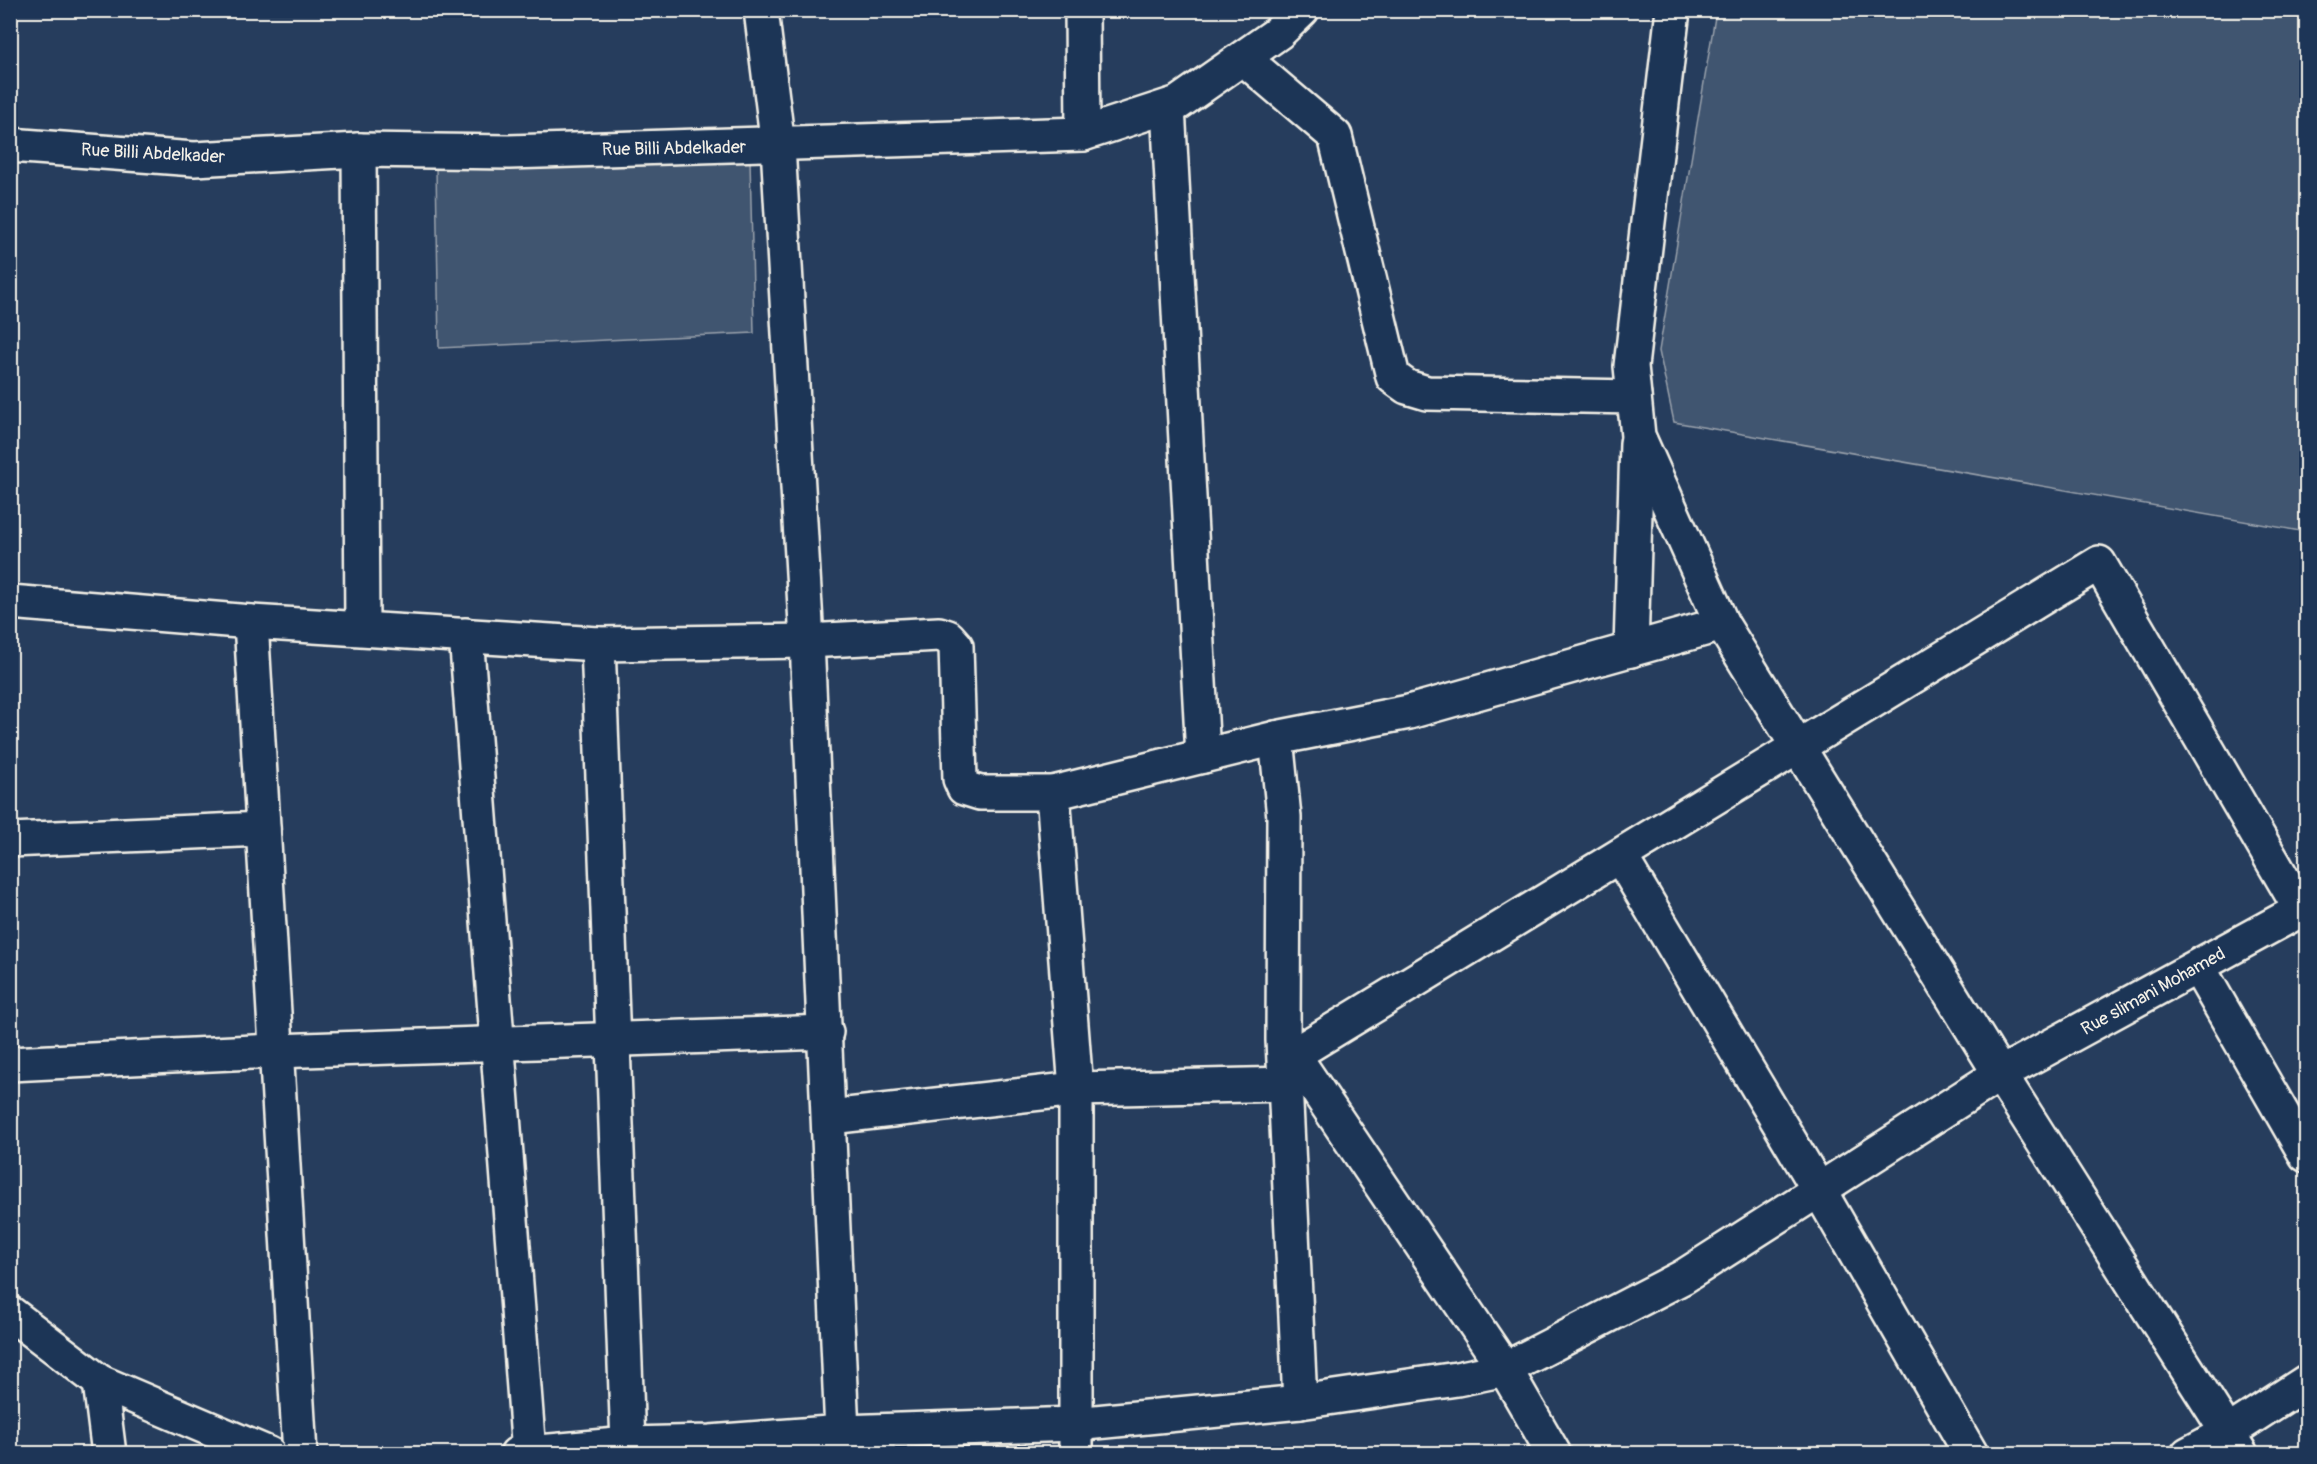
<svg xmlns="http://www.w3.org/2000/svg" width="2317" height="1464" font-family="Pangolin,sans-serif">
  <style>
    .green { fill: #40546f; stroke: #9aa2ac; stroke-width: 1.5 }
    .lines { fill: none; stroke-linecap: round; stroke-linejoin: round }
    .minor-casing { stroke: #f4f1e8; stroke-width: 38 }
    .minor { stroke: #1d3557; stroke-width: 33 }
    .labels { text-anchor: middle; stroke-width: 4.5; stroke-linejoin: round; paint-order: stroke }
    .street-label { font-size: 18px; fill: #f4f1e8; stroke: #1d3557 }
  </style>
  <rect width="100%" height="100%" fill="#263d5d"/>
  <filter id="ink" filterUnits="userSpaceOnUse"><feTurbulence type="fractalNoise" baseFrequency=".0167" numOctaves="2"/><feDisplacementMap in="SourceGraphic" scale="12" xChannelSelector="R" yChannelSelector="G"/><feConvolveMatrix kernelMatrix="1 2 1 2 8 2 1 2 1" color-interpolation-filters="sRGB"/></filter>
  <g filter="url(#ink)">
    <g class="green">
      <polygon points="1716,11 2306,11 2306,532 1674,422 1659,351"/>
      <polygon points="750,160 754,333 439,348 436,166"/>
    </g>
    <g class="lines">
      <defs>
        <g id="minor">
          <polyline points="761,10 778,146 807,641 842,1432"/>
          <polyline points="1082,10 1083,134"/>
          <polyline points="1673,10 1631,366 1638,436 1722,624 2000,1074 2241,1454"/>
          <polyline points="1243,58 1335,136 1393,377 1407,387 1427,393 1634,397"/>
          <polyline points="1168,107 1203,756"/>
          <polyline points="10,145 194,159 359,150 509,152 1083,134 1178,103 1278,33 1302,10"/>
          <polyline points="359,150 362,628"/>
          <polyline points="10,602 251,622 598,644 807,641 939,634 948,637 956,646 960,779 964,788 980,793 1053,793 1276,738 1409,712 1722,624"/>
          <polyline points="251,622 300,1454"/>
          <polyline points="466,635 529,1453"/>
          <polyline points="598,644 628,1444"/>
          <polyline points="1631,650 1637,443"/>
          <polyline points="1276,738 1284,817 1283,1040 1300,1402"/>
          <polyline points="1053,793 1076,1089 1286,1084"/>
          <polyline points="10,840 263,829"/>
          <polyline points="1620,856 1819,1190 1971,1454"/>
          <polyline points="2198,967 2306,1155"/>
          <polyline points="1284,1041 1505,1369 1554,1454"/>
          <polyline points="1293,1055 2099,563 2301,910"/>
          <polyline points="10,1064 275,1051 826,1032"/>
          <polyline points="830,1117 1076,1089 1076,1454"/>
          <polyline points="10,1313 100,1382 269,1454"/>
          <polyline points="100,1382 109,1454"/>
          <polyline points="517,1454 628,1444 710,1442 842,1432 1075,1424 1300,1402 1457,1379 1505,1369 1683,1277 2000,1074 2306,907"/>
          <polyline points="2188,1454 2229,1432 2306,1382"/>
        </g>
      </defs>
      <use href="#minor" class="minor-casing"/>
      <use href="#minor" class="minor"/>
    </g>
  </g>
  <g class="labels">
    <g class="street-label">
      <text transform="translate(674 148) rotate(-1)" y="6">Rue Billi Abdelkader</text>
      <text transform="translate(153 153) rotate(3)" y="6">Rue Billi Abdelkader</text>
      <text transform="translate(2153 991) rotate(-29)" y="6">Rue slimani Mohamed</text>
    </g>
  </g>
  <rect width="2317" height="1464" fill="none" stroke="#1d3557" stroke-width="36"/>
  <rect x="18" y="18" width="2281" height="1428" fill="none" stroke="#f4f1e8" stroke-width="2" filter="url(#ink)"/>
</svg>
